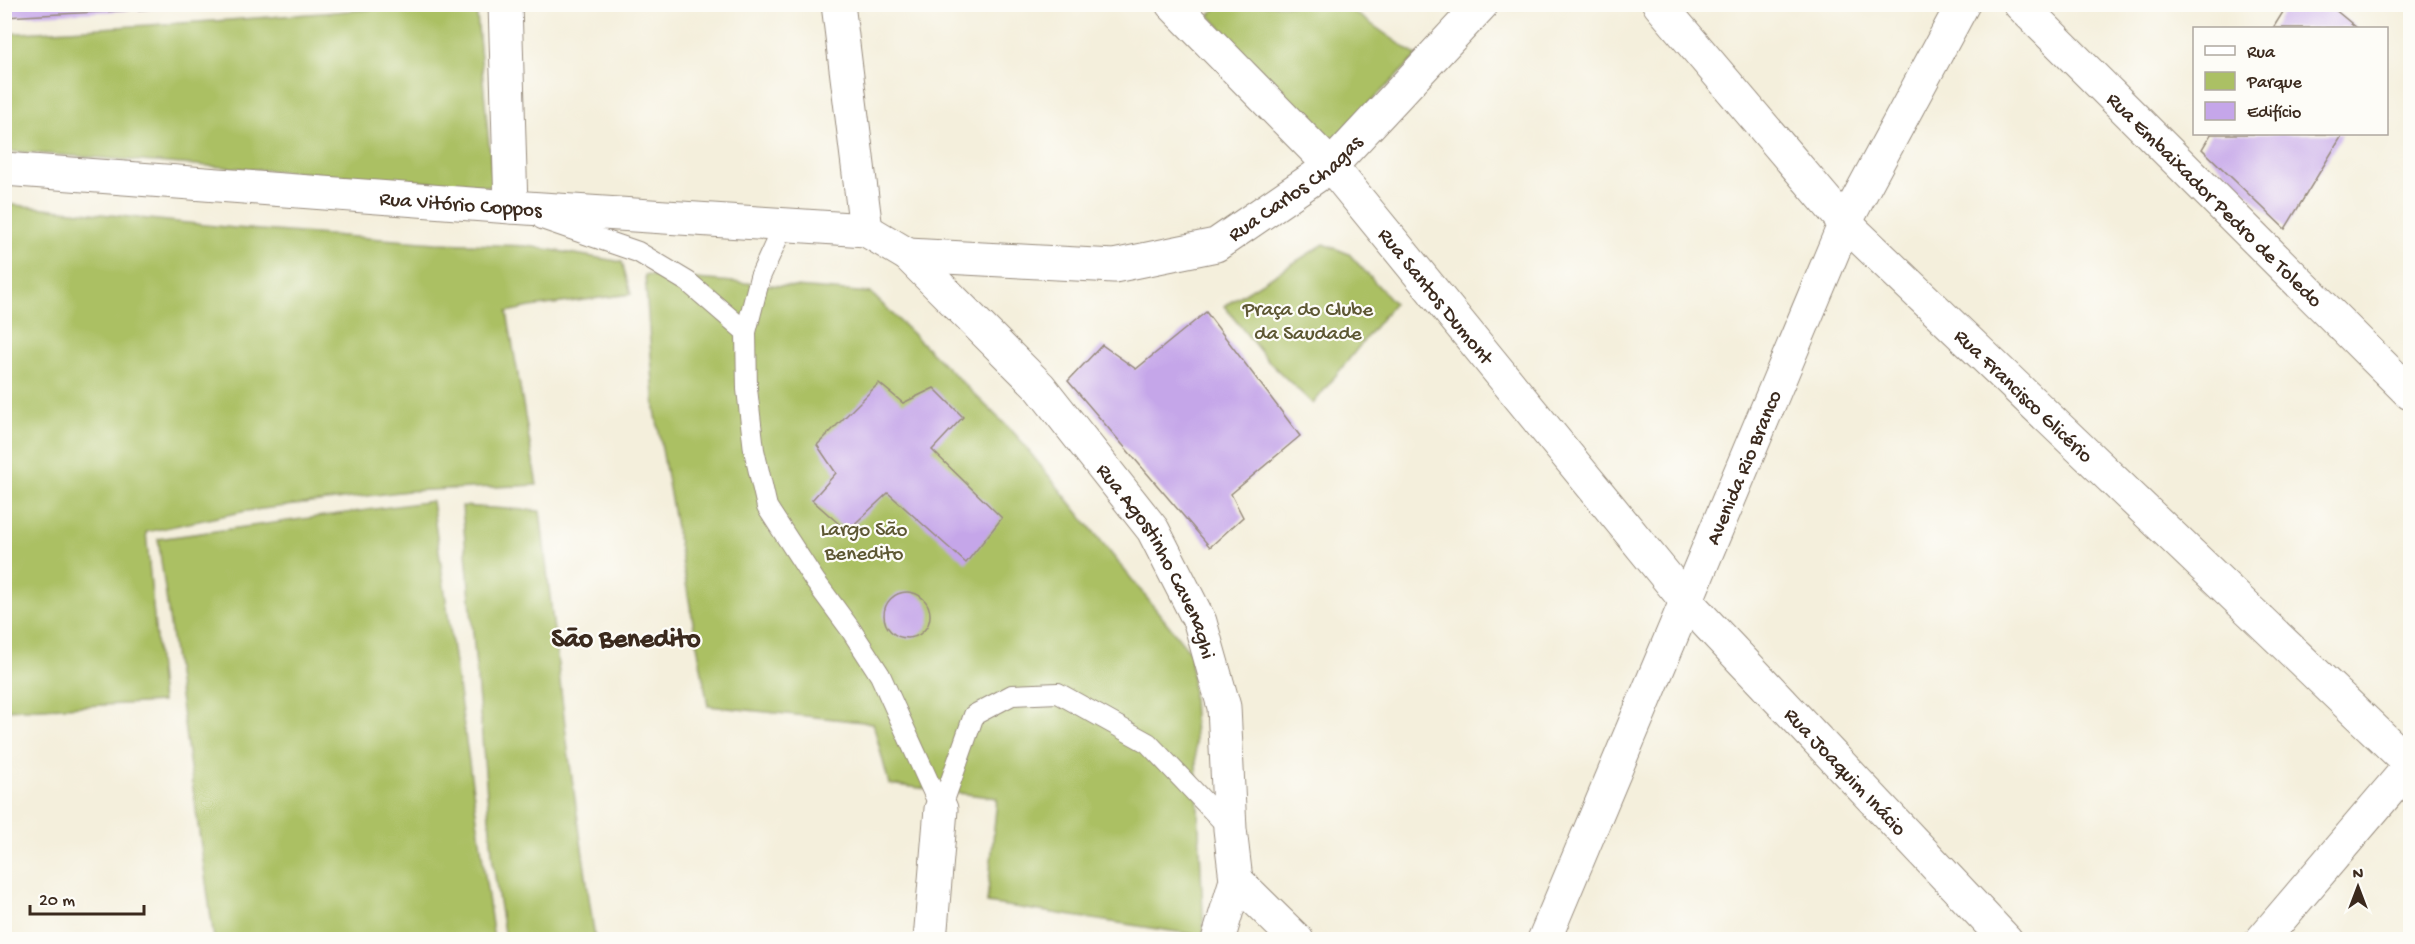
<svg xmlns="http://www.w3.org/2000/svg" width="2415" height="944" font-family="'Gochi Hand',sans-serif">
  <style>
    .green { fill: #abc064; stroke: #737541; stroke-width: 1.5 }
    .building { fill: #c5a6e9 }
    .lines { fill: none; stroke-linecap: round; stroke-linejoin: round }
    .lane-casing { stroke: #988c7d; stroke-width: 22 }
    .street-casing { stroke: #988c7d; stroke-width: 35 }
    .secondary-casing { stroke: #988c7d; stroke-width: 35 }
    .lane { stroke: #fff; stroke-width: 20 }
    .street { stroke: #fff; stroke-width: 33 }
    .secondary { stroke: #fff; stroke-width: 33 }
    .labels { text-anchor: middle; stroke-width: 4.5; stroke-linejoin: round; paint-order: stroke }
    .street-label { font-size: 21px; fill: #3b2a1e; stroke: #fdfcf7 }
    .park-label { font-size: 21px; fill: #5d5733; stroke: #fdfcf7 }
    .district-label { font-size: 27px; font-weight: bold; fill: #3b2a1e; stroke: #fdfcf7 }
  </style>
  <rect width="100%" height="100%" fill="#fdfcf7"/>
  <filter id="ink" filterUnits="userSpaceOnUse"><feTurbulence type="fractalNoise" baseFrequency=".0167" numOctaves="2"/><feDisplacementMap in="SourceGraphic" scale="12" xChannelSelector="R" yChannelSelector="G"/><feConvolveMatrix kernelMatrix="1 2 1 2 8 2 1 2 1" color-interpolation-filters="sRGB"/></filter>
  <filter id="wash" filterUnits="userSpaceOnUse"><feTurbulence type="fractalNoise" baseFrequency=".008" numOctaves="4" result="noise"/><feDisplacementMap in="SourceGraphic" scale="24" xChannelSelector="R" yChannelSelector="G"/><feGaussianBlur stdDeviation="1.35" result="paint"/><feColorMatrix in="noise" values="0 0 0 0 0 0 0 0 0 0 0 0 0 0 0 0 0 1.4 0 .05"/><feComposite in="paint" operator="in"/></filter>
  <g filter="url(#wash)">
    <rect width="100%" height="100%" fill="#f4efdc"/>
    <g class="green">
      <polygon points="373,5 476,5 493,187 5,151 5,34 229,20 373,9"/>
      <polygon points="1219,5 1344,5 1417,56 1327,145 1209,15"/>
      <polygon points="5,204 235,228 436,243 528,246 622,262 631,294 530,307 507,312 537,485 408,491 246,511 146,532 162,702 5,710"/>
      <polygon points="1324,244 1349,254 1394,303 1313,404 1268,361 1224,306"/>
      <polygon points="645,275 871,293 1016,435 1191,653 1204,936 987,903 997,798 889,784 873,723 708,706 655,410"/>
      <polygon points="432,501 494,939 214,939 158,539"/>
      <polygon points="462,506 540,511 568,750 595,939 505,939 493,864"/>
    </g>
    <g id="blocks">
      <g class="building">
        <polygon points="4,4 211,4 211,6 4,17"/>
        <polygon points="2288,4 2328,4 2357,28 2273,28"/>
        <polygon points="2211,134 2343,134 2285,229 2202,149"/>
        <polygon points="1206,312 1300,436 1231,494 1243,517 1210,547 1068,381 1102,345 1136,369"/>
        <polygon points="879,383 903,403 934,388 963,417 932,450 1002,518 966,563 888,493 847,531 812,500 836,473 817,445"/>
        <circle cx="907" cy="615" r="23"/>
      </g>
    </g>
  </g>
  <g filter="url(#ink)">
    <use href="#blocks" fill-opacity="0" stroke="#988c7d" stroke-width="1.5"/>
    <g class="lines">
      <defs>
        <g id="lane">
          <polyline points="542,219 638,252 688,282 746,332 747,389 754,450 767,507 815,581 851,630 880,675 941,809"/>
          <polyline points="746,332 760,277 784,224"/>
          <polyline points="941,809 974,715 1012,695 1058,693 1148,743 1230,829"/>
        </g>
        <g id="street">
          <polyline points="505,4 511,207"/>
          <polyline points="838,4 866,230"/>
          <path id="s1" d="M 1172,4 L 1331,166 L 1687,602 L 2006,940"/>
          <path id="s2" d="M 1659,4 L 1845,223 L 2410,764"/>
          <path id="s3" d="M 2020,4 L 2410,393"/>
          <path id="s4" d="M 4,169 L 511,207 L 866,230 L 908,255 L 1040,387 L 1153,530 L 1200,622 L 1224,707 L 1230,829 L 1236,880 L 1218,940"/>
          <path id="s5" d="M 908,255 L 1114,266 L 1216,245 L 1331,166 L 1482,4"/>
          <polyline points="1236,880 1297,940"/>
          <polyline points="930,940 941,809"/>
          <polyline points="2262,940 2410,766"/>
        </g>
        <g id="secondary">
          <path id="s6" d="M 1544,940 L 1845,223 L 1963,4"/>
        </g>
      </defs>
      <use href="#lane" class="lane-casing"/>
      <use href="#street" class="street-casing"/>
      <use href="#secondary" class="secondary-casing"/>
      <use href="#lane" class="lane"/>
      <use href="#street" class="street"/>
      <use href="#secondary" class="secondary"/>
    </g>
  </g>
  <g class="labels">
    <g class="street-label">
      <text dy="7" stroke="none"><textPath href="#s5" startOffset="408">Rua Carlos Chagas</textPath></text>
      <text dy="7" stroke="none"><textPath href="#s3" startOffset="276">Rua Embaixador Pedro de Toledo</textPath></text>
      <text dy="7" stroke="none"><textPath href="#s4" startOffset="458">Rua Vitório Coppos</textPath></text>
      <text dy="7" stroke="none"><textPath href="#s1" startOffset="394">Rua Santos Dumont</textPath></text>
      <text dy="7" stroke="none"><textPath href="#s2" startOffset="536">Rua Francisco Glicério</textPath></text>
      <text dy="7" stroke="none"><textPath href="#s6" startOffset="513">Avenida Rio Branco</textPath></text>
      <text dy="7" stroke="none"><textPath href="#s4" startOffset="1311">Rua Agostinho Cavenaghi</textPath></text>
      <text dy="7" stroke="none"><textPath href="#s1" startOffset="1022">Rua Joaquim Inácio</textPath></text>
    </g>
    <g class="park-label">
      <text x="1308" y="315">Praça do Clube<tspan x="1308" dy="24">da Saudade</tspan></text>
      <text x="864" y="535">Largo São<tspan x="864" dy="24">Benedito</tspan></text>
    </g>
    <g class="district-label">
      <text x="626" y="646">São Benedito</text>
    </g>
  </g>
  <rect width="2415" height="944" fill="none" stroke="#fdfcf7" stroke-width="24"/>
  <rect x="2193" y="27" width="195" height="108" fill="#fdfcf7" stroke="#afa8a0" stroke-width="1.5"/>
  <rect x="2205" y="46" width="30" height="9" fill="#ffffff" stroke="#afa8a0" stroke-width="1.5"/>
  <text x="2247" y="57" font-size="18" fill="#3b2a1e">Rua</text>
  <rect x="2205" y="72" width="30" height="18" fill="#abc064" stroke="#afa8a0" stroke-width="1.5"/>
  <text x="2247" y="87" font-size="18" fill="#3b2a1e">Parque</text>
  <rect x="2205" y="102" width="30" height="18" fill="#c5a6e9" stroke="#afa8a0" stroke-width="1.5"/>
  <text x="2247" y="117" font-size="18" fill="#3b2a1e">Edifício</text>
  <g transform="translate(2358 887)" stroke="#fdfcf7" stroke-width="4.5" paint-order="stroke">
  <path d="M0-4.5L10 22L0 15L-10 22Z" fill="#3b2a1e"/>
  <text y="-9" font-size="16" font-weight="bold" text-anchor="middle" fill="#3b2a1e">N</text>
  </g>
  <path d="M30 905v9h114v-9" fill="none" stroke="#3b2a1e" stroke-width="3"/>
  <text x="39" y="905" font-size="18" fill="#3b2a1e" stroke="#fdfcf7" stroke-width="4.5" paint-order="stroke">20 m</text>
</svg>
